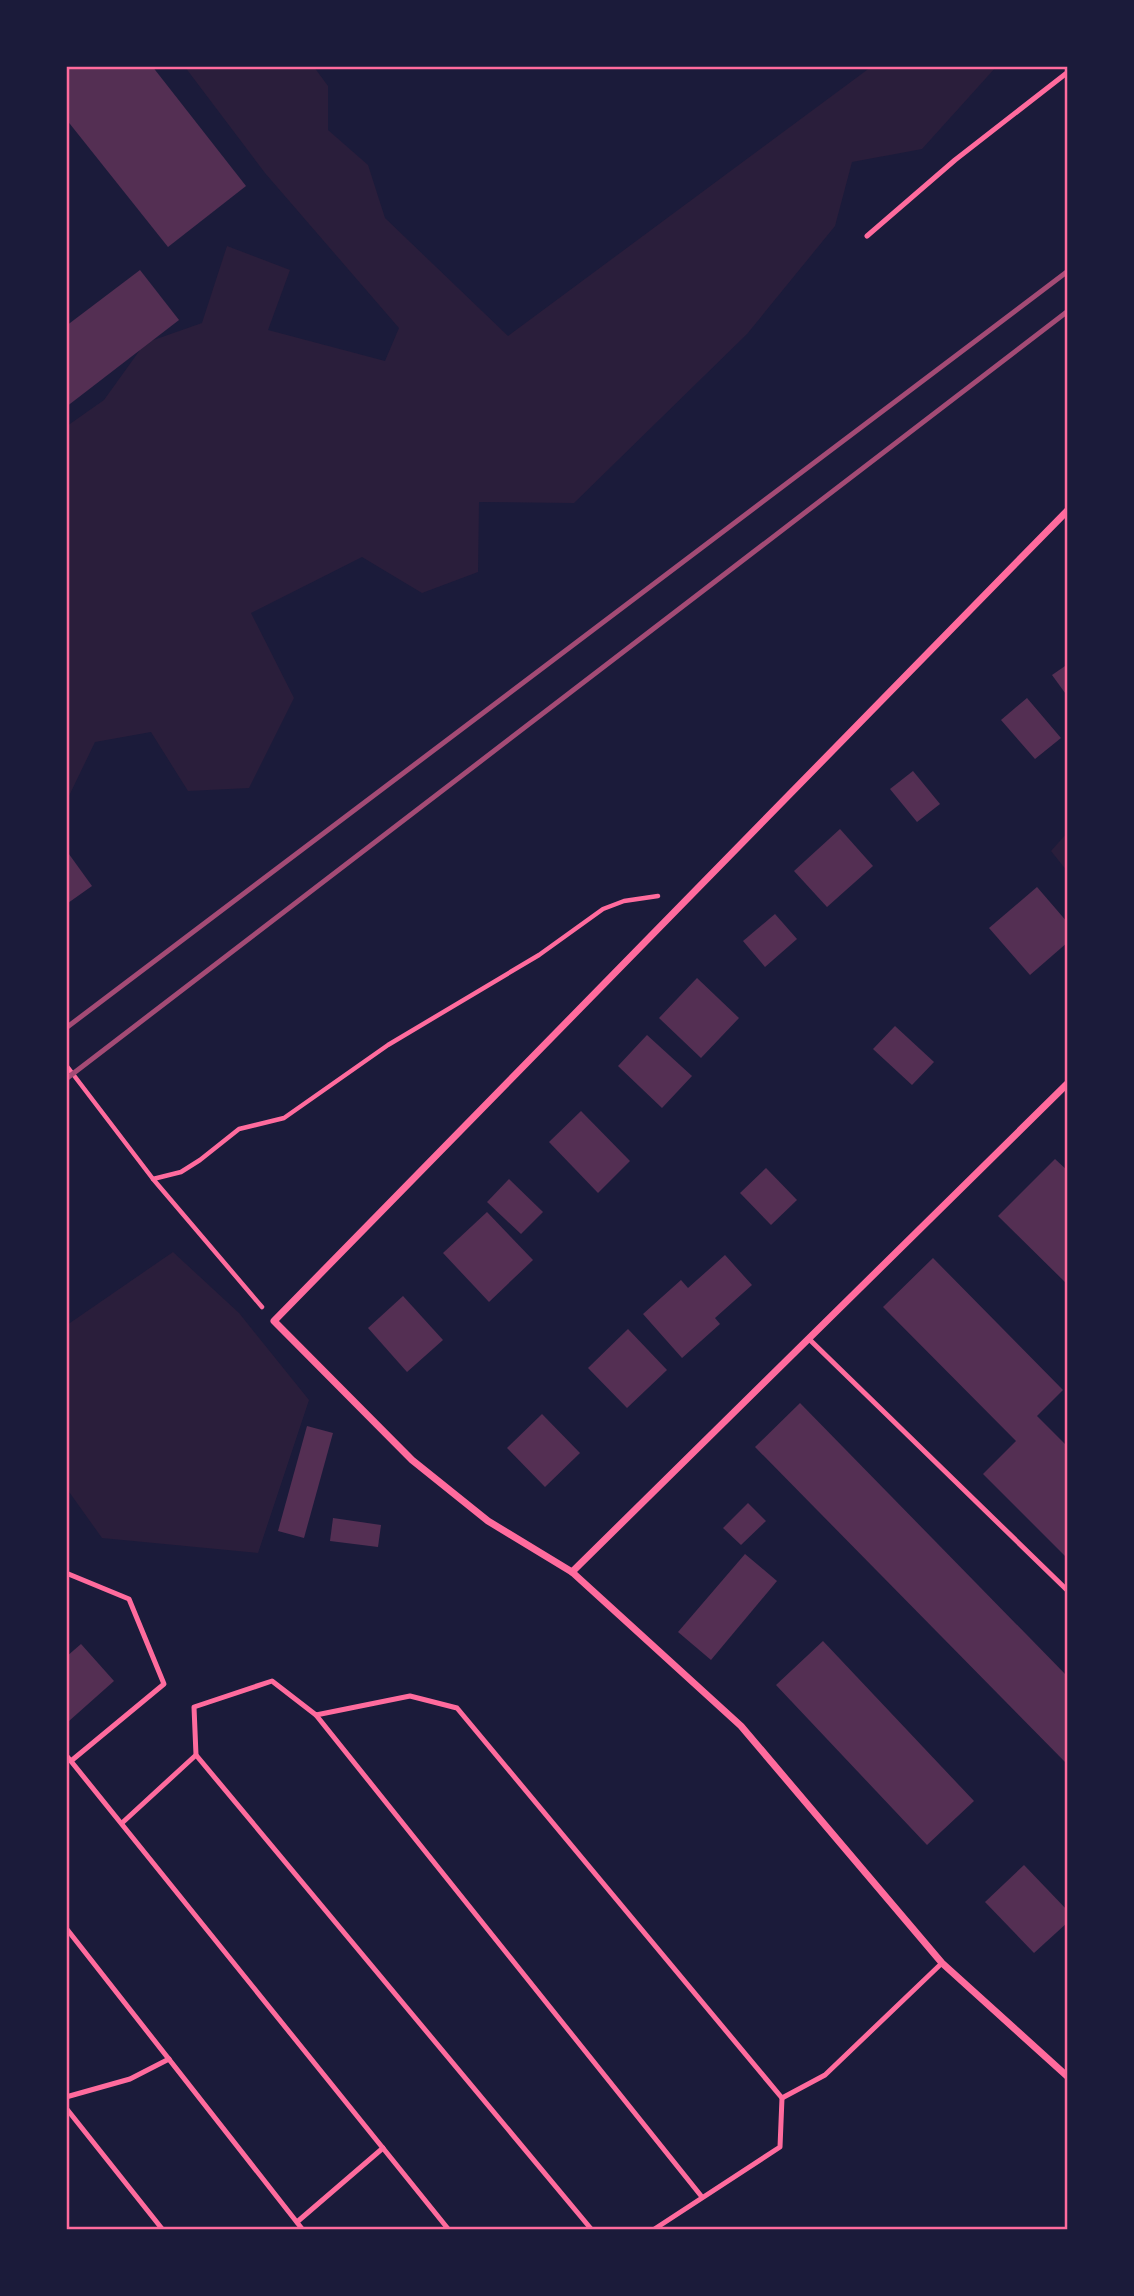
<svg xmlns="http://www.w3.org/2000/svg" width="1134" height="2296" font-family="'Fira Sans',sans-serif">
  <style>
    .green { fill: #2a1e3b }
    .building { fill: #542f53 }
    .lines { fill: none; stroke-linecap: round; stroke-linejoin: round }
    .path { stroke: #ff6b9d; stroke-width: 4.5 }
    .service { stroke: #ff6b9d; stroke-width: 5 }
    .minor { stroke: #ff6b9d; stroke-width: 7 }
    .rail { stroke: #a44b75; stroke-width: 5 }
    .neatline { fill: none; stroke: #ff6b9d; stroke-width: 2.5 }
  </style>
  <rect width="100%" height="100%" fill="#1b1b3a"/>
  <g class="green">
    <polygon points="185,67 314,67 328,86 328,130 368,165 385,218 508,336 871,67 996,67 922,149 852,162 835,226 747,334 574,503 479,502 478,572 422,593 362,557 251,613 294,698 249,788 188,791 151,732 95,742 67,800 67,426 104,400 145,343 202,323 227,246 290,270 268,330 385,361 399,328 265,173"/>
    <polygon points="1067,833 1067,871 1051,851"/>
    <polygon points="173,1252 239,1313 309,1400 258,1553 102,1538 67,1489 67,1325"/>
  </g>
  <g class="building">
    <polygon points="66,66 152,66 246,186 168,247 66,119"/>
    <polygon points="140,270 179,320 66,407 66,326"/>
    <polygon points="1068,664 1068,697 1052,675"/>
    <polygon points="1027,698 1061,738 1035,759 1001,720"/>
    <polygon points="913,771 940,804 917,822 890,789"/>
    <polygon points="840,829 873,866 827,907 794,871"/>
    <polygon points="66,850 92,886 68,903 66,901"/>
    <polygon points="1037,887 1068,923 1068,942 1030,975 989,928"/>
    <polygon points="775,914 797,939 765,967 743,941"/>
    <polygon points="697,978 739,1018 701,1058 659,1018"/>
    <polygon points="895,1026 934,1062 912,1085 873,1049"/>
    <polygon points="647,1035 692,1076 662,1108 618,1066"/>
    <polygon points="581,1111 630,1161 598,1193 549,1142"/>
    <polygon points="1055,1159 1068,1171 1068,1285 998,1216"/>
    <polygon points="766,1168 797,1200 771,1225 740,1193"/>
    <polygon points="509,1179 543,1212 521,1234 487,1202"/>
    <polygon points="487,1212 533,1260 489,1302 443,1253"/>
    <polygon points="725,1255 752,1285 715,1318 720,1324 682,1358 643,1314 681,1280 688,1288"/>
    <polygon points="933,1258 1063,1390 1037,1416 1068,1447 1068,1559 983,1474 1016,1441 883,1307"/>
    <polygon points="403,1296 443,1340 407,1372 368,1328"/>
    <polygon points="628,1329 667,1370 627,1408 588,1368"/>
    <polygon points="800,1403 1068,1677 1068,1765 755,1447"/>
    <polygon points="542,1414 580,1453 545,1487 507,1448"/>
    <polygon points="307,1426 333,1433 304,1538 278,1531"/>
    <polygon points="748,1503 766,1521 741,1545 723,1528"/>
    <polygon points="333,1518 381,1525 378,1547 330,1541"/>
    <polygon points="745,1554 777,1581 711,1660 678,1632"/>
    <polygon points="823,1641 974,1801 927,1845 776,1685"/>
    <polygon points="81,1644 114,1681 69,1721 66,1718 66,1657"/>
    <polygon points="1024,1865 1068,1911 1068,1922 1034,1953 985,1902"/>
  </g>
  <g class="lines">
    <g class="path">
      <polyline points="66,1065 153,1179 262,1307"/>
      <polyline points="153,1179 181,1172 200,1160 239,1129 284,1118 388,1045 539,955 603,909 624,901 658,896"/>
    </g>
    <g class="service">
      <polyline points="867,236 955,160 1068,72"/>
      <polyline points="809,1339 1068,1591"/>
      <polyline points="66,1573 129,1599 164,1684 71,1761"/>
      <polyline points="316,1715 702,2197"/>
      <polyline points="66,1755 449,2230"/>
      <polyline points="196,1755 592,2230"/>
      <polyline points="122,1823 196,1755 194,1707 272,1681 316,1715 410,1696 457,1708 782,2098 825,2075 942,1963"/>
      <polyline points="66,1928 303,2230"/>
      <polyline points="66,2097 130,2079 169,2059"/>
      <polyline points="66,2108 163,2230"/>
      <polyline points="297,2222 383,2148"/>
      <polyline points="653,2230 780,2147 782,2098"/>
    </g>
    <g class="minor">
      <polyline points="1068,510 274,1321 412,1460 488,1521 572,1572 741,1726 942,1963 1068,2077"/>
      <polyline points="572,1572 1068,1083"/>
    </g>
    <g class="rail">
      <polyline points="66,1028 1068,271"/>
      <polyline points="66,1079 1068,311"/>
    </g>
  </g>
  <rect width="1134" height="2296" fill="none" stroke="#1b1b3a" stroke-width="136"/>
  <rect x="68" y="68" width="998" height="2160" class="neatline"/>
</svg>
